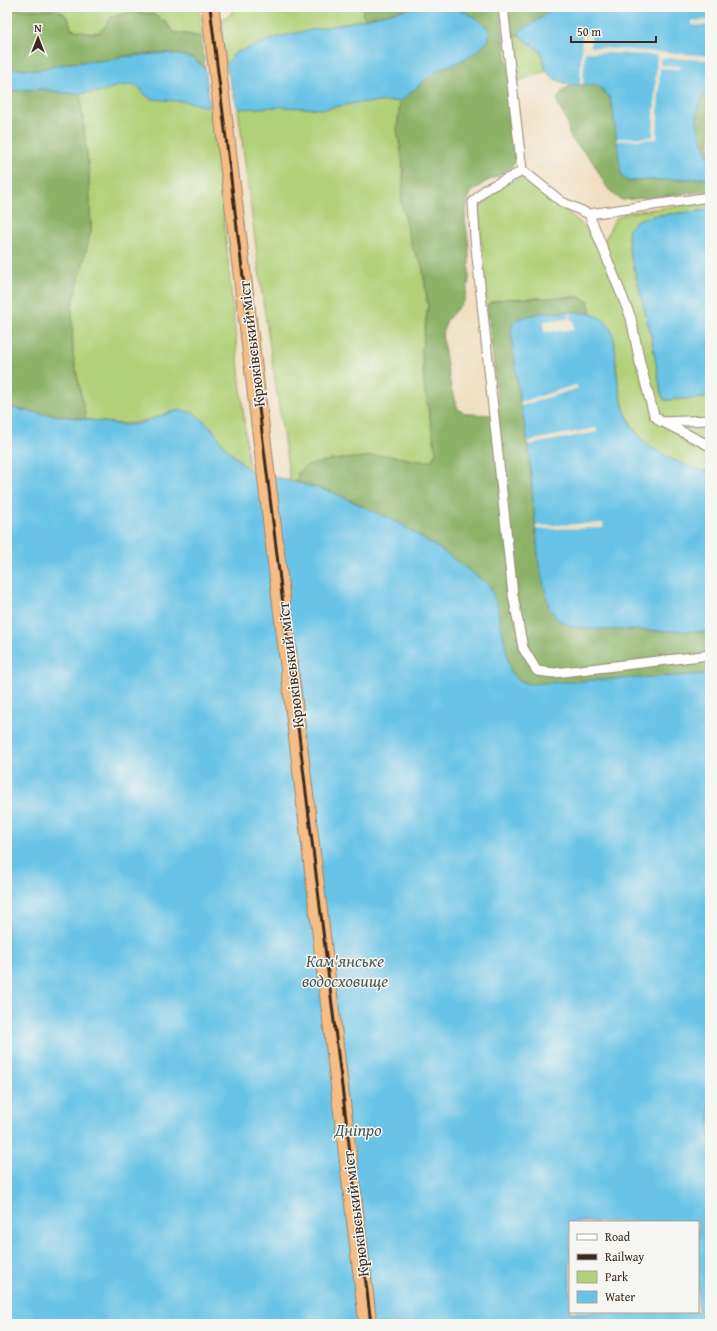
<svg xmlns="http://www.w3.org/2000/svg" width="717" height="1331" font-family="'Gentium Book Plus',serif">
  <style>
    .green { fill: #b1d077; stroke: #767d4a }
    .forest { fill: #8cb268; stroke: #646e43 }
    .water { fill: #68c3e6; stroke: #527682; fill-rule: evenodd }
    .pier { fill: #f0e0c1 }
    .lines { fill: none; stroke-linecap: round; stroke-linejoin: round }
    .street-casing { stroke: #968570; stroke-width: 11 }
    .highway-casing { stroke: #968570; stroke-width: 19 }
    .street { stroke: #fff; stroke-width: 9 }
    .highway { stroke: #f6be87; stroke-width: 17 }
    .rail { stroke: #3b2a1e; stroke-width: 3 }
    .labels { text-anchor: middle; stroke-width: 3; stroke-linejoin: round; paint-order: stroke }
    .street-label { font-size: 16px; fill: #3b2a1e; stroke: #f6f6f2 }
    .water-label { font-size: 17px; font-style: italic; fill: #48585a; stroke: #f6f6f2 }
  </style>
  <rect width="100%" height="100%" fill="#f6f6f2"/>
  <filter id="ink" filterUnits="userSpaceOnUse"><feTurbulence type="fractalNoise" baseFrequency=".025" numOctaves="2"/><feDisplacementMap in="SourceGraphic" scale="8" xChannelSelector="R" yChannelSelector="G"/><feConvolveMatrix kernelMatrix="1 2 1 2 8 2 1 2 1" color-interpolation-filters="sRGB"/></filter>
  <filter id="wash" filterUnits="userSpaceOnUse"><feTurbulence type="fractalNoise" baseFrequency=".012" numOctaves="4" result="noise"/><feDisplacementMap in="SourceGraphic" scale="16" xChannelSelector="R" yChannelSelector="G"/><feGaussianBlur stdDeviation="0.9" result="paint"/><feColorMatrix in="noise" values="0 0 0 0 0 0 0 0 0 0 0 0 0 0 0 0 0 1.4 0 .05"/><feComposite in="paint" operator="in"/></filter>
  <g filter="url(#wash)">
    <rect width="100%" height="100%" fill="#f0e0c1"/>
    <g class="green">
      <path d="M 7,7 L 199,7 L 202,37 L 173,32 L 165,21 L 152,14 L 131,12 L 107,23 C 101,38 84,33 71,29 C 69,19 67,13 56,10 L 7,10 Z"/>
      <polygon points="231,7 364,7 363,9 397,12 416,7 453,7 402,155 405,220 412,247 422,265 428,306 422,349 424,386 436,452 432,461 418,461 385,455 298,472 297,482 290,480 263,301 238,109 226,65 220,20 232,14"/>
      <polygon points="519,35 541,52 546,71 519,81 514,38"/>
      <path d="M 7,68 L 21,70 L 205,69 L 223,210 L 249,470 L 225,447 L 211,427 L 171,412 C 135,426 124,426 86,419 L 73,355 L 72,307 L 91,231 L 89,172 L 80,94 L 43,89 L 7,91 Z"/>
      <path d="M 521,178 L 528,181 C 547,196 566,210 584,226 C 589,231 591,239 598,242 L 605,240 L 615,219 L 627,213 L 710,201 L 710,210 L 652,216 L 645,311 L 651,335 L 662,397 L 664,400 L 710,398 L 710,472 C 687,468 652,453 638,434 C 625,419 619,393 617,374 C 614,347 618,328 591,313 L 588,301 L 578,297 L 505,299 L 491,302 L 487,307 L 479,210 L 487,195 L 495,188 Z"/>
    </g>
    <g class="forest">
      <polygon points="364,7 416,7 366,18 362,15"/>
      <path d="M 453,7 L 499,7 C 507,58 515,111 515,163 L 504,173 L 485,182 L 469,194 L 465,219 L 469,246 L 469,280 L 464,301 L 447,320 L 442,335 L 451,389 L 458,409 L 467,414 L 497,415 L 499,411 L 487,307 L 491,302 L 505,299 L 578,297 L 588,301 L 591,313 L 541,313 L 520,402 L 528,441 L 539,565 L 590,629 L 710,632 L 710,674 L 539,685 C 527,684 520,682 511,673 L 490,586 L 440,549 L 397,522 L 332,492 L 297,482 L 298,472 L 306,466 L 331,460 L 385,455 L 418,461 L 431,461 L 436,452 L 424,386 L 422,349 L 428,306 L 422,265 L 412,247 L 401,202 L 404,172 L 397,130 L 400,101 L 437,71 L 465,59 L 462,10 Z"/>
      <polygon points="508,7 553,7 541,18 525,28 514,38"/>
      <path d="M 7,10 L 56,10 C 67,13 69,19 71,29 L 90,33 L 100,33 L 111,17 L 131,12 L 152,14 L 165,21 L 173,32 L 202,37 L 205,69 C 185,45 146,54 119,57 L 111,60 L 70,63 L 37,70 L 7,68 Z"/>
      <path d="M 580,84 L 597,85 L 609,96 L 613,110 L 623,178 L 628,181 L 705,178 L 710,172 L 710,191 L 622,200 C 605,192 602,175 591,160 C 586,152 578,147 572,140 C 568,134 569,127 566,120 C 565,115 560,111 559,106 C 553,93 569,85 580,84 Z"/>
      <polygon points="43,89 65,93 80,94 89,172 91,231 72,307 73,355 86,419 38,413 7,407 7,91"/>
      <path d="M 708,92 L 710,92 L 710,160 C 701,140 685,110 708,92 Z"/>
    </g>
    <g class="water">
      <path d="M 416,7 C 450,7 462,5 489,29 L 489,40 L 478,51 L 465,59 L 437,71 L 400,101 L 355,103 L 325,109 L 281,107 L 238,109 L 226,65 L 235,53 L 281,36 L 347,23 Z"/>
      <path d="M 553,7 L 710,7 L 710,92 C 704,94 702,97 700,102 C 688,133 716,151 709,175 L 705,178 L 628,181 L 623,178 L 621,174 L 613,110 L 609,96 L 597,85 L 569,85 L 552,78 L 546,71 L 541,52 L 519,35 L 520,31 L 541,18 Z"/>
      <polygon points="169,53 193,58 205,69 209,106 203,106 188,102 151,99 144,94 140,88 133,85 118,86 103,91 80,94 65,93 43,89 7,91 7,68 37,70 70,63 111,60 119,57"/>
      <polygon points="710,210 710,398 664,400 661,392 651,335 629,249 628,238 629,229 637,220 652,216"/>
      <path d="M 541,313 C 561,313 587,308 603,320 C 619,331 614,359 617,375 C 619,394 625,420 638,435 C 653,453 687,468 710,472 L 710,632 L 590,629 L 569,626 L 557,619 L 549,607 L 539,565 L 528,441 L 520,402 L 511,332 L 513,322 L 517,319 Z"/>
      <path d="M 7,407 L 38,413 L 124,425 L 138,424 L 171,412 L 182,410 L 194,413 L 211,427 L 225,447 L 249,470 L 332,492 L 397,522 L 440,549 L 490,586 L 497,605 L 511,673 L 518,680 L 528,684 L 710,674 L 710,1324 L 7,1324 ZM 570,1222 L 698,1222 L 698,1312 L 570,1312 Z"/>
    </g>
    <g class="pier">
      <polygon points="710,20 710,25 692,25 692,21"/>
      <polygon points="582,33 591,33 591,47 710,56 710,60 661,58 660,65 680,66 680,69 660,68 657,139 617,141 617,138 653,137 657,55 585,52 583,84 580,84"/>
      <polygon points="568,313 570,313 570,320 573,320 574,330 544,332 544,321 568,319"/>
      <polygon points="576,385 578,388 521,406 520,402"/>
      <polygon points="596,428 597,432 528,445 528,441"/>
      <polygon points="603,523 603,528 536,529 536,526"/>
    </g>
  </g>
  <g filter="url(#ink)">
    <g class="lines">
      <defs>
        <g id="street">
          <polyline points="503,7 522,170 562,202 589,214 710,197"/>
          <polyline points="522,170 517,174 486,189 473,202 475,238 513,595 523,648 537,671 554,673 710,655"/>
          <polyline points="589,214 631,318 640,363 654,415 661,422 710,420"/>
          <polyline points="663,422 710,446"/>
        </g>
        <polyline id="highway" points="210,7 368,1324"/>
      </defs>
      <use href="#street" class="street-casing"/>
      <use href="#highway" class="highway-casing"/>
      <use href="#street" class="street"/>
      <use href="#highway" class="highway"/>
      <polyline class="rail" points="210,7 371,1324"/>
    </g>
  </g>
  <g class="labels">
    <g class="street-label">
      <text transform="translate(251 344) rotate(-97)" y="6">Крюківський міст</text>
      <text transform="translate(290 665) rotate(-97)" y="6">Крюківський міст</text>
      <text transform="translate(355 1214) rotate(-97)" y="6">Крюківський міст</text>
    </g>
    <g class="water-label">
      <text x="345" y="967">Кам'янське<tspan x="345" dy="20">водосховище</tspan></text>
      <text x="358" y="1136">Дніпро</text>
    </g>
  </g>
  <rect width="717" height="1331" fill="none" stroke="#f6f6f2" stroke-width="24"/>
  <rect x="569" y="1221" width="130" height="92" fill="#f6f6f2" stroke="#aba49d"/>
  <rect x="577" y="1234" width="20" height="6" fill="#ffffff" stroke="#aba49d"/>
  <text x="605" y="1241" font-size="12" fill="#3b2a1e">Road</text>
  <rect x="577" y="1254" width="20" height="6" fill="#3b2a1e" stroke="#aba49d"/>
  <text x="605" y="1261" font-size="12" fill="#3b2a1e">Railway</text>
  <rect x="577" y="1271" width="20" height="12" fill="#b1d077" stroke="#aba49d"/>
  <text x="605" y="1281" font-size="12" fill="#3b2a1e">Park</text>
  <rect x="577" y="1291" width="20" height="12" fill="#68c3e6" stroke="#aba49d"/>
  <text x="605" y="1301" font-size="12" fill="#3b2a1e">Water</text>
  <g transform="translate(38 38)" stroke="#f6f6f2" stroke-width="3" paint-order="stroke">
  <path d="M0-3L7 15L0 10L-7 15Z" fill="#3b2a1e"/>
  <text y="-6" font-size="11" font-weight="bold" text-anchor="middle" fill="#3b2a1e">N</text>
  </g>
  <path d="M571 36v6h85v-6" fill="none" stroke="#3b2a1e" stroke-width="2"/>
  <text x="577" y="36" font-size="12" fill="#3b2a1e" stroke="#f6f6f2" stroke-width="3" paint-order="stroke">50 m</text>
</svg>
